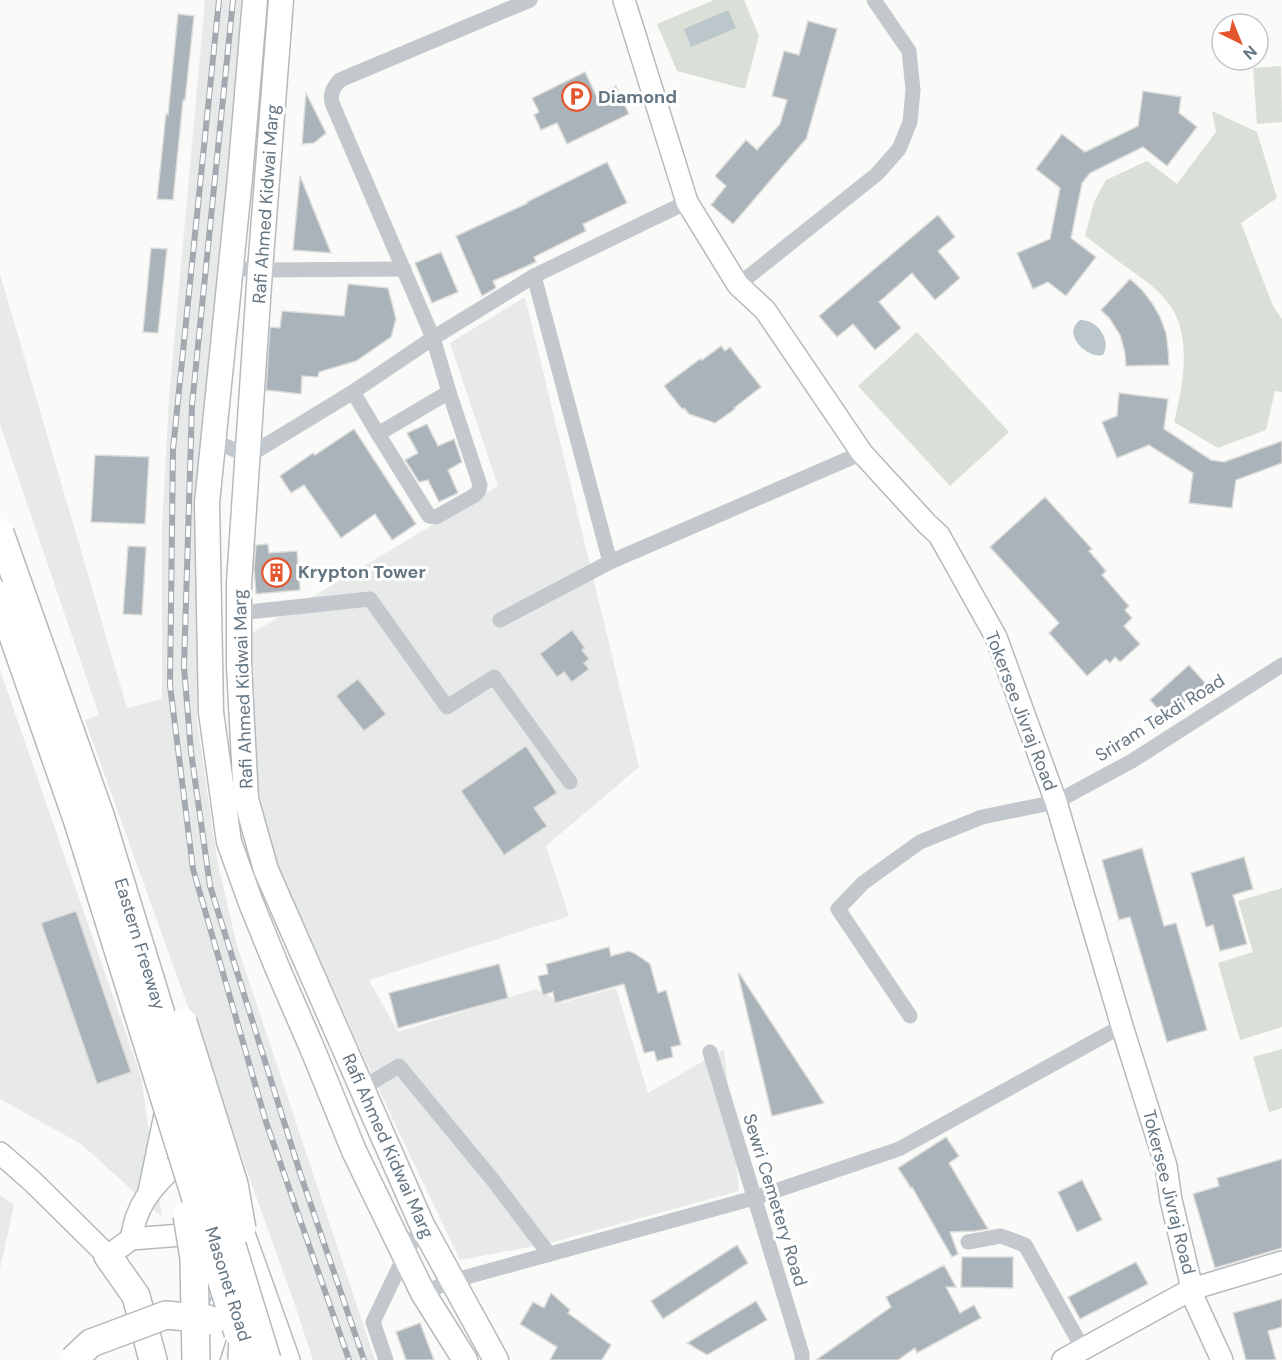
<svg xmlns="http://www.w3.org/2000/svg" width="1282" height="1360" font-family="'DM Sans',sans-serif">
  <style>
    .built { fill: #e8e9e9 }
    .green { fill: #dadfd7 }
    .water { fill: #bbc7cb }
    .building { fill: #aab3b9; stroke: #dcdcda; stroke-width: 1.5 }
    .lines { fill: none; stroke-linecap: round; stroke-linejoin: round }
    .secondary-casing { stroke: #b3babf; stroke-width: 24 }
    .primary-casing { stroke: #b5babe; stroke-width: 27 }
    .highway-casing { stroke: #b4b9bd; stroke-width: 30 }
    .street { stroke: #c3c8cc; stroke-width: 15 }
    .secondary { stroke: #fff; stroke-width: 21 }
    .primary { stroke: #fff; stroke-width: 24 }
    .highway { stroke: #fff; stroke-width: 27 }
    .rail-casing { stroke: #a2aab0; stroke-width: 6 }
    .rail { stroke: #fff; stroke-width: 4; stroke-dasharray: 11; stroke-linecap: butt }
    .highway-bridge-casing { stroke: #b4b9bd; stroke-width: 30; stroke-linecap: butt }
    .highway-bridge { stroke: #fff; stroke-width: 27 }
    .labels { text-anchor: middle; stroke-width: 6; stroke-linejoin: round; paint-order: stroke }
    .poi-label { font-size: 18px; font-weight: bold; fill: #657683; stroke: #fff; text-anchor: start }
    .street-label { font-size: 18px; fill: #657683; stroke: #fff }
  </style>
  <rect width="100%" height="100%" fill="#fafaf8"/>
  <g class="built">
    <polygon points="205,0 249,0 197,544 197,721 217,859 236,942 375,1360 313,1360 294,1302 85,720 99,715 0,424 0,274 127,708 162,699 162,527 169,399"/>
    <polygon points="525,297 639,767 546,846 569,916 369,980 398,1032 536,989 562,1003 616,988 648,1093 724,1049 739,1191 550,1243 460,1260 369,1069 275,859 252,775 245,637 498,486 450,343"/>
    <polygon points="0,670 141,1077 162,1217 81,1144 0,1099"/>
    <polygon points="0,1195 14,1205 0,1269"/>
  </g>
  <g class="green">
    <polygon points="714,0 744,0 759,36 745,89 677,71 657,24"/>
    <polygon points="1281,66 1282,122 1257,124 1253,68"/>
    <path d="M 1212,111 L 1257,132 L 1277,198 L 1241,223 L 1273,306 L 1282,319 L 1282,392 L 1275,391 L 1266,430 L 1218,448 L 1174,422 C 1182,390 1190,351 1177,318 C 1167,294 1142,278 1122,264 C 1110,255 1098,245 1085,236 L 1094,202 L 1106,180 L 1147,161 L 1177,184 L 1216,132 Z"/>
    <polygon points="917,332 1009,432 950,486 858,386"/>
    <polygon points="1282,888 1282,1027 1240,1040 1218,963 1253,952 1238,901"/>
    <polygon points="1282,1049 1282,1108 1269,1112 1253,1057"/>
  </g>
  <g class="water">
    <polygon points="728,10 736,28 691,47 684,29"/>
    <path d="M 1080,320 C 1097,319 1112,340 1103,355 C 1087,359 1061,334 1080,320 Z"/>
  </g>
  <g class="building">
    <polygon points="178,14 194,16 185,100 183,100 173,200 157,199 166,114 168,115"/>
    <polygon points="808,21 837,29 806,140 805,140 733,224 711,205 726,186 715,176 746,140 757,150 780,124 787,100 772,96 784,51 799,55"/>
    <polygon points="585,72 596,95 616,86 629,114 567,144 557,123 541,130 534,115 539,112 532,98"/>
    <polygon points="1143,91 1181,97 1179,113 1197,127 1167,166 1143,147 1090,173 1082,183 1071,238 1096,257 1066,296 1048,282 1033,289 1017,253 1050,239 1060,188 1036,169 1062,134 1085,152 1138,126"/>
    <polygon points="306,93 326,133 314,143 302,144"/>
    <polygon points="607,162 627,203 583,224 586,231 534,257 536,262 493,281 496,288 482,296 456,236 528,203 527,202"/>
    <polygon points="300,176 331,253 293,250"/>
    <polygon points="938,215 955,237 938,251 960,278 935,300 912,273 879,302 901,328 875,350 853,324 837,337 819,316"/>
    <polygon points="151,248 167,249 158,333 143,332"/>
    <polygon points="441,252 458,292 432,303 415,263"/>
    <polygon points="1130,279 1142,290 1152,303 1160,317 1166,333 1168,349 1169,365 1126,366 1125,353 1120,335 1110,319 1101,310"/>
    <polygon points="348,284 388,288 396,319 391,337 356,361 319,372 318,377 302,376 301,394 266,390 270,327 280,328 282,311 344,316"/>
    <polygon points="721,346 725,351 730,347 761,387 734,408 735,409 715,423 689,414 684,408 682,409 664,386 700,359 702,360"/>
    <polygon points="1119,393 1168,399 1164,429 1211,460 1224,462 1282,441 1282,463 1236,480 1232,508 1189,503 1193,473 1149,445 1117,458 1102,422 1117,416"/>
    <polygon points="427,424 438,446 454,439 462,462 448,470 458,493 439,502 428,480 419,482 405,460 418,453 407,433"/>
    <polygon points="354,429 416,524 392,540 375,514 341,538 304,485 291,493 280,476 313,453 315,455"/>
    <polygon points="95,455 149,457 145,524 91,522"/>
    <polygon points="1045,497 1092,549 1089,551 1106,571 1102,575 1129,606 1125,610 1132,618 1124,626 1140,644 1120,662 1115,657 1110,663 1106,659 1087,676 1049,633 1059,623 990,547"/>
    <polygon points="268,544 269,553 297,551 300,590 256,594 254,568 256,545"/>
    <polygon points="128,546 146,547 142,615 123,614"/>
    <polygon points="572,630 585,648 582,650 589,659 584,663 589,669 572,682 564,672 557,677 540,654"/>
    <polygon points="1189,665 1206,684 1167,719 1150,700"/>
    <polygon points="358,679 386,714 364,731 336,696"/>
    <polygon points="526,746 557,793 534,808 547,826 504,855 461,791"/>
    <polygon points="1142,848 1164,926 1176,923 1207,1030 1167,1042 1130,917 1119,920 1102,860"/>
    <polygon points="1244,857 1253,889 1233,895 1247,944 1220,951 1213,925 1206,927 1191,873"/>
    <polygon points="76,911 131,1072 97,1084 41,923"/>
    <polygon points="609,947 611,956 629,951 634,953 650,964 658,993 666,990 681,1045 671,1047 673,1057 657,1061 654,1051 644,1053 624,984 555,1003 553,992 543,995 538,976 548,974 546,964"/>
    <polygon points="499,964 508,998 398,1028 389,993"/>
    <polygon points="739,973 824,1103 772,1116 738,974"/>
    <polygon points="946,1137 959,1156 949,1163 988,1229 975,1231 950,1232 958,1254 952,1257 912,1187 911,1188 898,1168"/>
    <polygon points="1282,1159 1282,1248 1215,1268 1193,1194 1219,1186 1217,1178"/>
    <polygon points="1082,1180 1102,1220 1077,1232 1058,1192"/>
    <polygon points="737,1245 748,1263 663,1319 651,1301"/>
    <polygon points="962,1257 1013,1257 1013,1288 961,1287"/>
    <polygon points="1136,1262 1148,1284 1080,1319 1068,1297"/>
    <polygon points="944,1265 956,1287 946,1287 960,1313 974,1305 981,1318 917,1353 915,1348 898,1360 816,1360 891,1307 886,1297"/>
    <polygon points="551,1293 570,1310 568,1313 611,1345 602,1360 550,1360 557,1347 520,1324 533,1302 544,1308"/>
    <polygon points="1282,1299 1282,1327 1268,1331 1276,1360 1246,1360 1233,1313"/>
    <polygon points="756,1301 767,1320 707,1355 687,1343"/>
    <polygon points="420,1323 434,1360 406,1360 396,1332"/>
  </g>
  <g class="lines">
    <defs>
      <g id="secondary">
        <polyline points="624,0 687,202 738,285 765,310 862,453 927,524 939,535 996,637 1056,802 1122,1026 1166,1166 1171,1200 1195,1301 1222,1360"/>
        <polyline points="0,577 10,608"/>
        <polyline points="0,1153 32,1181 108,1256 131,1239 182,1235 192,1232 202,1227"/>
        <polyline points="149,1192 167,1105"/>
        <polyline points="237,1214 289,1360"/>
        <path d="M 131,1239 C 133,1231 134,1223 137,1216 C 145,1192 172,1165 194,1153"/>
        <polyline points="1063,1360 1192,1289 1282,1262"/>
      </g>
      <g id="primary">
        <polyline points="255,0 240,177 207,503 211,712 229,842 251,903 277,967 315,1055 354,1151 423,1293 465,1360"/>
        <polyline points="281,0 260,270 239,583 239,666 246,799 266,870 422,1225 496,1360"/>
      </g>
      <g id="highway">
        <polyline points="108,1256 136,1296 153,1360"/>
        <polyline points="205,1360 216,1325 226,1299"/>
      </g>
    </defs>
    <use href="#secondary" class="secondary-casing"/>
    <use href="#primary" class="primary-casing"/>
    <use href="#highway" class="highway-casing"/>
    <g class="street">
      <polyline points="231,268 260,270 404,269"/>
      <polyline points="534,276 610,562"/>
      <polyline points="738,285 877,174 899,149 910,122 913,90 909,51 874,0"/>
      <path d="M 353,392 L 378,434 L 429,516 L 436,517 L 475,495 L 479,490 L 480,485 L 449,392 L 433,338 L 332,103 C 330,93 333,88 340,80 L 530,0"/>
      <polyline points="378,434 449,392"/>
      <polyline points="212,440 248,456 353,392 433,338 534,276 687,202"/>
      <polyline points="239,613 370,599 447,707 494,677 570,782"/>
      <polyline points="500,620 610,562 862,453"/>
      <polyline points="910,1016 838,909 863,883 920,842 982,817 1056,802 1132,761 1282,665"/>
      <polyline points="710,1052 802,1354 802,1360"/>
      <polyline points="362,1088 399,1066 492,1179 549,1254"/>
      <polyline points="968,1242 1001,1236 1025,1245 1083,1349"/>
      <polyline points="423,1293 452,1281 754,1198 899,1149 1122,1026"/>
      <polyline points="386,1360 373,1322 405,1255 422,1225"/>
    </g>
    <use href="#secondary" class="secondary"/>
    <use href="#primary" class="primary"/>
    <use href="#highway" class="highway"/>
    <defs>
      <g id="rail">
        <polyline points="219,0 173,449 170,685 193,869 266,1122 349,1360"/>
        <polyline points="233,0 192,405 184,667 191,752 210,886 301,1176 364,1360"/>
      </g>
    </defs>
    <use href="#rail" class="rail-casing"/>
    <use href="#rail" class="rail"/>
    <defs>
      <g id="highway-bridge">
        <polyline points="0,533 100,815 267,1360"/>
        <polyline points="0,595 11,630 78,822 238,1333"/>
        <polyline points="183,1022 234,1184 242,1229"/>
        <polyline points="187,1215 194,1258 196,1360"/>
        <polyline points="73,1360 91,1343 166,1315 208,1319 213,1321"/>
        <polyline points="242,1360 244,1310"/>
      </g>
    </defs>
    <use href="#highway-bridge" class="highway-bridge-casing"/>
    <use href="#highway-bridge" class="highway-bridge"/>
  </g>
  <defs>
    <symbol id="parking-ring" viewBox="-11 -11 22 22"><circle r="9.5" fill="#fff" stroke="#e4572e" stroke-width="1.5"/><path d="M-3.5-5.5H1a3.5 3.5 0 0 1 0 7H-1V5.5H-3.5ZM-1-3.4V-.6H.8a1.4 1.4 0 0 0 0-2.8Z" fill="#e4572e"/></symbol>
    <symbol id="building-ring" viewBox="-11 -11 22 22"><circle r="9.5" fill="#fff" stroke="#e4572e" stroke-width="1.5"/><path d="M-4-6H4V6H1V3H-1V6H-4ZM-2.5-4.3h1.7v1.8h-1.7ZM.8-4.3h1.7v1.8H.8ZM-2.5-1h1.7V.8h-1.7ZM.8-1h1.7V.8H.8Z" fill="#e4572e"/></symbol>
  </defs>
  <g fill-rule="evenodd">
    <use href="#parking-ring" x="560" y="80" width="33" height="33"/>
    <use href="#building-ring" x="260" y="556" width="33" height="33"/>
  </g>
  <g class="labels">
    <g class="poi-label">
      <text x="598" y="103">Diamond</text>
      <text x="298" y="578">Krypton Tower</text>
    </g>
    <g class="street-label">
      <text transform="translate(266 204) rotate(-86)" y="6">Rafi Ahmed Kidwai Marg</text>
      <text transform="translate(243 689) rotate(-92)" y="6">Rafi Ahmed Kidwai Marg</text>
      <text transform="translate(1021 711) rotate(69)" y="6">Tokersee Jivraj Road</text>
      <text transform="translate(1160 718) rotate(-32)" y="6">Sriram Tekdi Road</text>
      <text transform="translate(140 944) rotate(73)" y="6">Eastern Freeway</text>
      <text transform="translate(388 1146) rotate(66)" y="6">Rafi Ahmed Kidwai Marg</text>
      <text transform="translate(1169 1192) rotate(76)" y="6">Tokersee Jivraj Road</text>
      <text transform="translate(775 1200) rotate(73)" y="6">Sewri Cemetery Road</text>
      <text transform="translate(228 1284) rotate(73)" y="6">Masonet Road</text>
    </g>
  </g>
  <g transform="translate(1240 42) rotate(137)"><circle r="28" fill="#ffffff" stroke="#c1c8cd" stroke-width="1.5"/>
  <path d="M0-4.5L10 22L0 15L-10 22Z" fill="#e4572e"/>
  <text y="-9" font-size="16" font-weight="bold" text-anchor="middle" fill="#657683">N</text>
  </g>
</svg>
